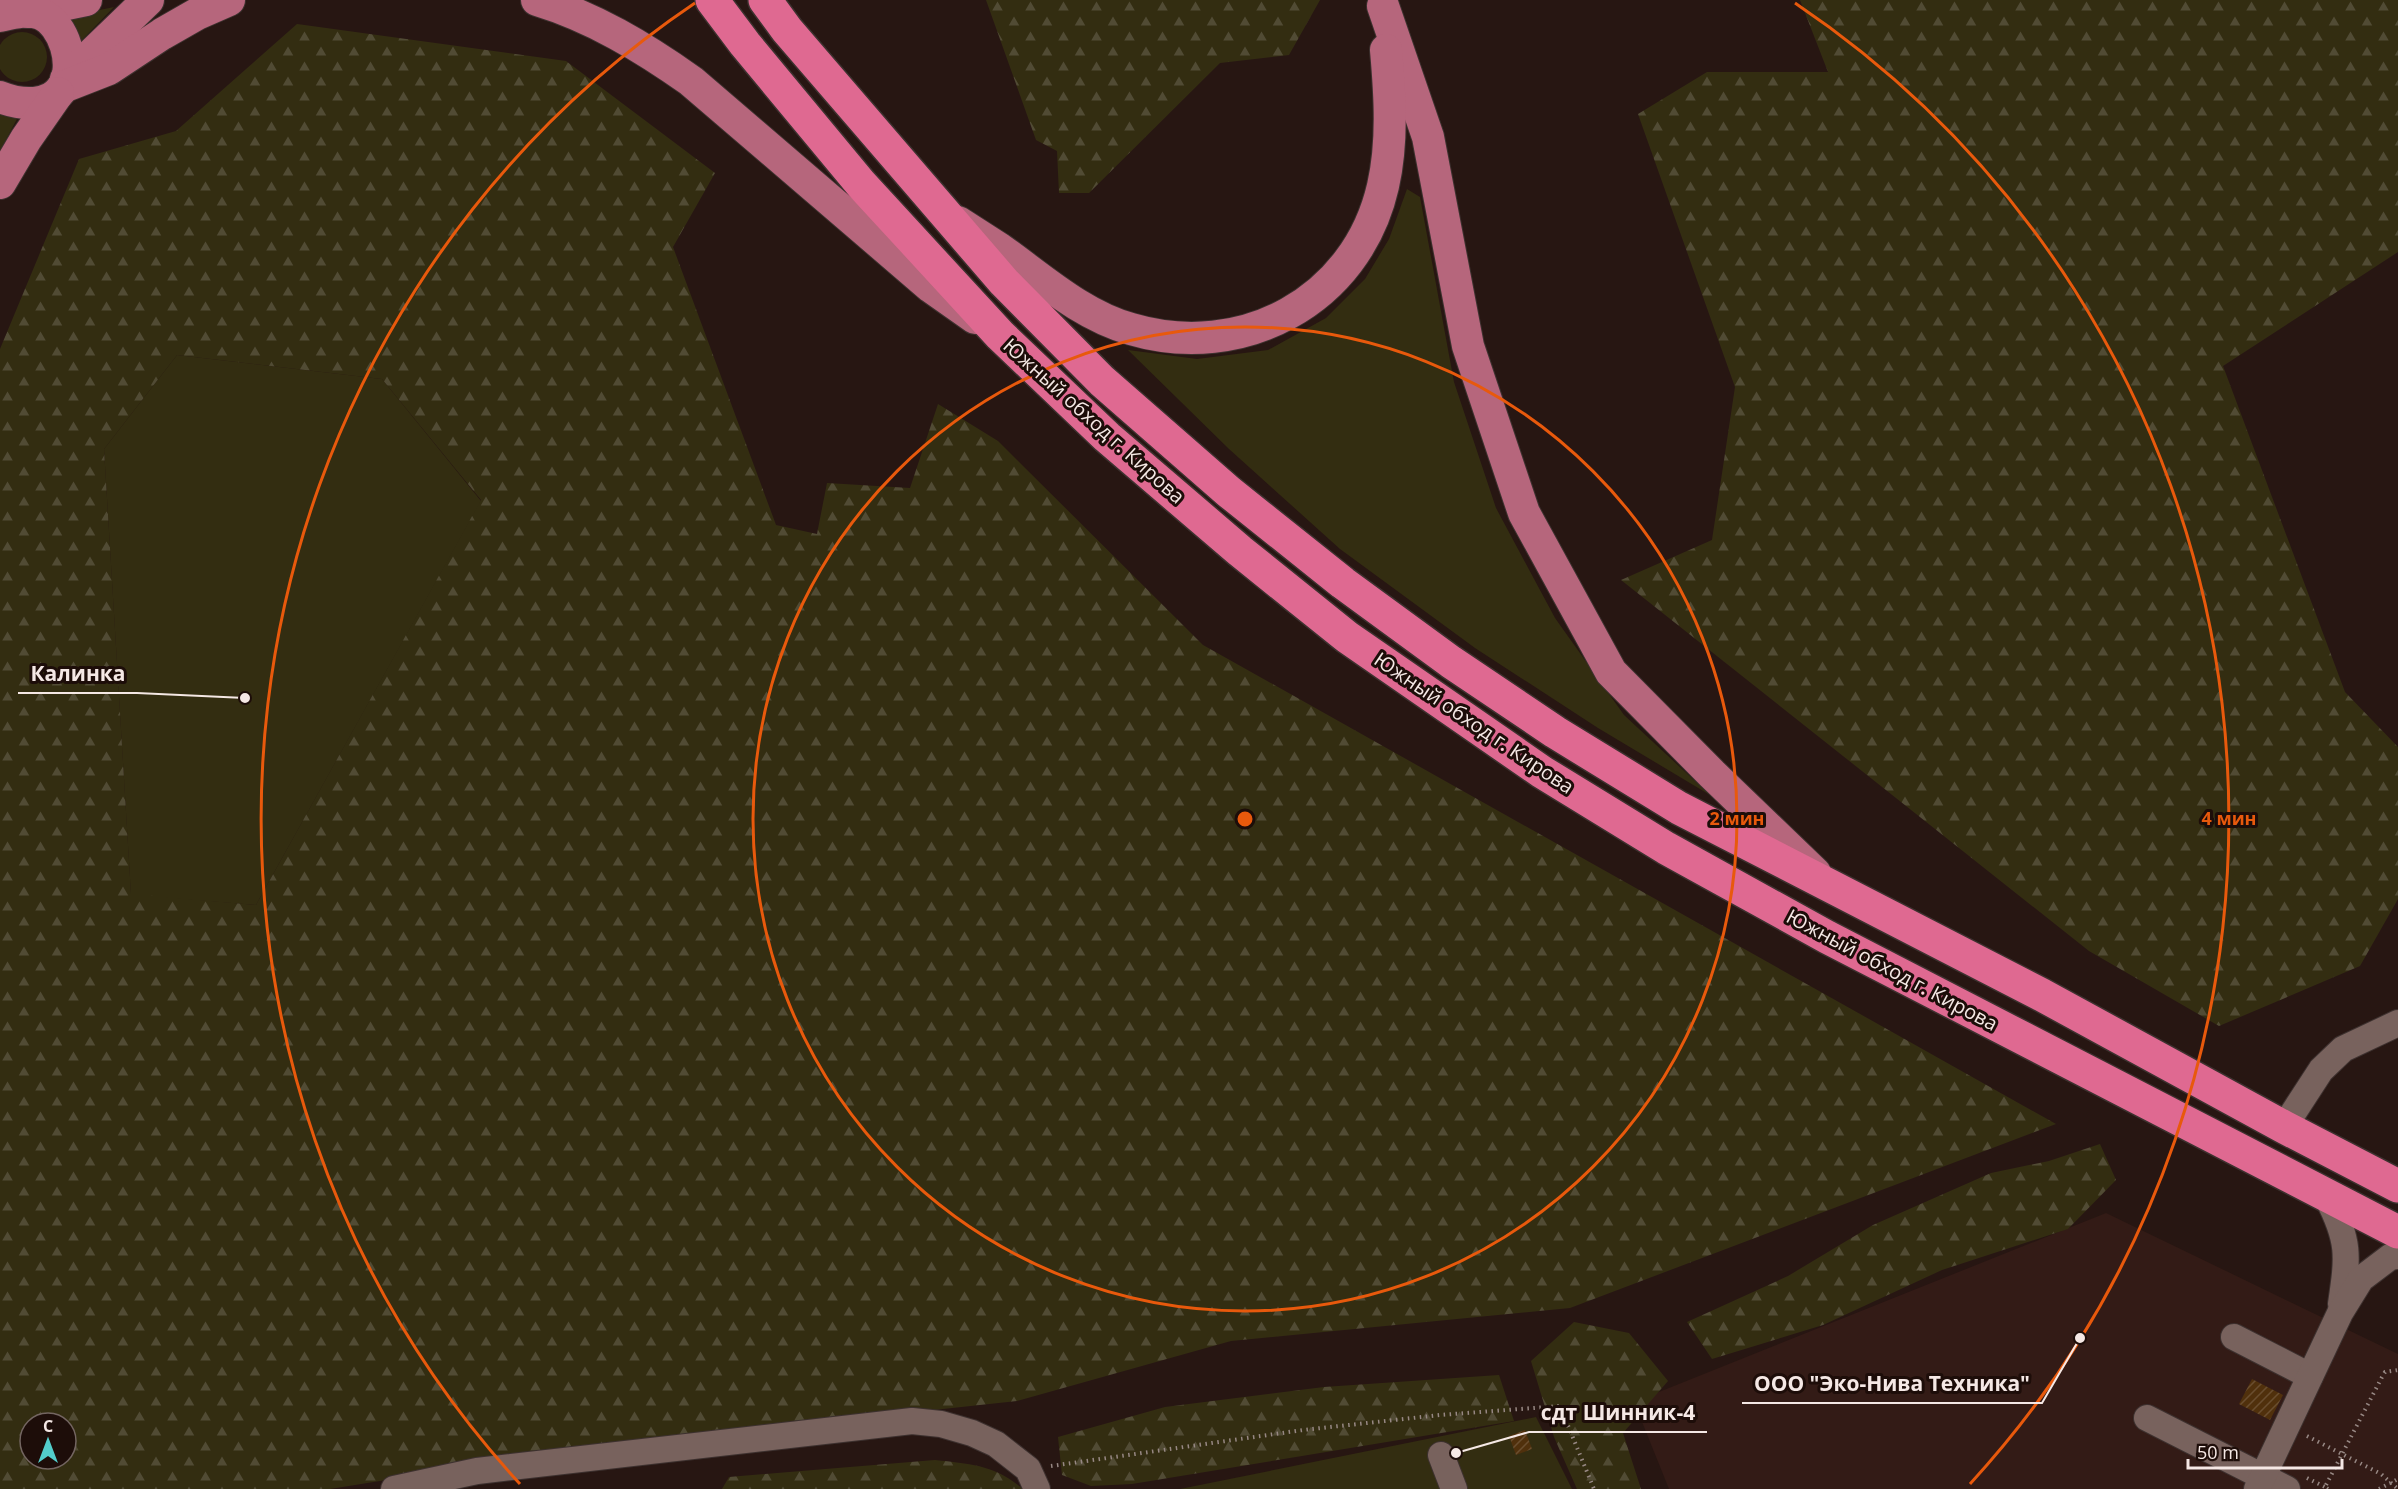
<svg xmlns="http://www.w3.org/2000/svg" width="2398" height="1489" font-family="'Open Sans',sans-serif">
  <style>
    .built { fill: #331b16 }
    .green { fill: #332d11 }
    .forest { fill: url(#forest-firs); fill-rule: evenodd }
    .building { fill: url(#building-hatch) }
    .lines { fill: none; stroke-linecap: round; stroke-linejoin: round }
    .minor-casing { stroke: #3d312f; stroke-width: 28 }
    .major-casing { stroke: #3d312f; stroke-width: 34 }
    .highway-casing { stroke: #3d312f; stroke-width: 36 }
    .path { stroke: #978884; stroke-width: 4; stroke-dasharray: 1.5 4.5; stroke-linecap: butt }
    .minor { stroke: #78625d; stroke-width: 26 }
    .major { stroke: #b6667c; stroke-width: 32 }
    .highway { stroke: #df6991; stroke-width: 33 }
    .ring { fill: none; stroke: #e8590c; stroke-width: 3 }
    .labels { text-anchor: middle; stroke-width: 6; stroke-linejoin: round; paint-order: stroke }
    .street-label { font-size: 20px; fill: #f5e8e5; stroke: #1d0d09 }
    .centre { fill: #e8590c; stroke: #1d0d09; stroke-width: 3 }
    .ring-label { font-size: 18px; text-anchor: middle; font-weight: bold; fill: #e8590c; stroke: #1d0d09; stroke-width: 6; stroke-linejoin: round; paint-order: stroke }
    .leader { fill: none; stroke: #f5e8e5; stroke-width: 2 }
    .callout-dot { fill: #f5e8e5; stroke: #1d0d09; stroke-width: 2 }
    .callout-label { font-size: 21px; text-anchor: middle; font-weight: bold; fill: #f5e8e5; stroke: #1d0d09; stroke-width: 6; stroke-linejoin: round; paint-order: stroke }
  </style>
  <defs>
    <pattern id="forest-firs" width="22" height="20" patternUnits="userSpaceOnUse" patternTransform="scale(1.5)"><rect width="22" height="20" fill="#332d11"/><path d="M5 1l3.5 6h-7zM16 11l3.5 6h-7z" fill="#514b34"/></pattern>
    <pattern id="building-hatch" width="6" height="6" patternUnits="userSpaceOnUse" patternTransform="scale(1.5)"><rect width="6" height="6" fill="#50300c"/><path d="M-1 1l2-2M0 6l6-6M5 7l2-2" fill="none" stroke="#6a4e2f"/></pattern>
  </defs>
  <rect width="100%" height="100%" fill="#271612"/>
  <polygon class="built" points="2106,1213 2398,1354 2398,1489 1669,1489 1634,1402"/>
  <g class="green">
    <polygon points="114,7 78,44 61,18"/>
    <circle cx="22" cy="57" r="25"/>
    <polygon points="0,112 18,117 0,151"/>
    <polygon points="1407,189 1420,197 1454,382 1496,508 1555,618 1624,715 1710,795 1598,728 1475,648 1340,549 1229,449 1128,350 1197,359 1268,350 1326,318 1365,279 1389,239"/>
    <polygon points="177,355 382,379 481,501 256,905 131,895 104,449"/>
    <polygon points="1536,1417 1572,1489 1180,1489"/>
  </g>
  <g class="forest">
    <polygon points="986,0 1320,0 1289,55 1220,63 1089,193 1059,193 1057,151 1036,140"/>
    <polygon points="1800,0 2398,0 2398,252 2223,366 2345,692 2398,747 2398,899 2360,966 2219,1026 2089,951 1621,580 1712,540 1735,387 1638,114 1707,72 1828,72"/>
    <path d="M 297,24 L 566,61 L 715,173 L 673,247 L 776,525 L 817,534 L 827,483 L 910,488 L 938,404 L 998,441 L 1203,645 L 2056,1124 L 1570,1308 L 1231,1341 L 1017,1401 L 590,1447 L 330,1489 L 0,1489 L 0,349 L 79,159 L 176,131 ZM 177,355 L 382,379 L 481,500 L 256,905 L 131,894 L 104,449 ZM 30,1423 L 66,1423 L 66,1459 L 30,1459 Z"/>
    <polygon points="2100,1144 2116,1180 2068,1229 1942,1270 1823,1325 1712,1359 1687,1322 1788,1276 1873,1225 1991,1173 2049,1161"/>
    <polygon points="1574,1322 1629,1333 1668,1381 1623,1433 1641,1489 1577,1489 1554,1437 1531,1361"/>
    <polygon points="1499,1375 1514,1421 1132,1484 1091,1486 1062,1475 1058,1437 1165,1407 1324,1387"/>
    <path d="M 935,1460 C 971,1464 995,1465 1023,1489 L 722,1489 L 729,1477 Z"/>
  </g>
  <g class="building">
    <polygon points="2252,1379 2283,1395 2270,1420 2239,1404"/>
    <polygon points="1525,1430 1532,1449 1516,1455 1509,1436"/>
  </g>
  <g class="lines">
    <defs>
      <g id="minor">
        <polyline points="2284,1127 2321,1070 2343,1049 2398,1023"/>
        <path d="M 2327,1197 C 2350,1241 2348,1256 2341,1304"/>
        <polyline points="2234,1337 2310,1376"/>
        <polyline points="2147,1418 2287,1489"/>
        <polyline points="1441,1455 1454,1489"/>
        <polyline points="394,1489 477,1471 912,1421 941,1424 972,1433 996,1444 1028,1469 1037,1489"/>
        <polyline points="2257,1489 2340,1313 2361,1279 2390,1257 2398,1256"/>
      </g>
      <g id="major">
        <path d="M 537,0 C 593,17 643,47 691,81 L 931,287 L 975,318"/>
        <polyline points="1383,6 1428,137 1468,346 1524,513 1611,672 1712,774 1815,873"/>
        <polyline points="28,12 86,0"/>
        <path d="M 0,16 C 13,13 28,9 41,14 C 64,24 77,66 63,87 C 50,108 20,105 0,97"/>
        <polyline points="66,79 148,0"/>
        <polyline points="63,87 109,69 162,34 197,14 229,0"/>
        <polyline points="0,183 26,139 58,93"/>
        <path d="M 958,222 C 972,231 986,240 1000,249 C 1041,278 1081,315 1131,329 C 1242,362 1357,301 1383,186 C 1393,142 1390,95 1386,50"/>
      </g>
      <g id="highway">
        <polyline points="712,0 745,44 861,184 1000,335 1107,437 1240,551 1347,637 1542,772 1666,848 1827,937 2398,1232"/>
        <polyline points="765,0 787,30 1004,282 1102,381 1229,492 1343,583 1451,662 1555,732 1679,808 2042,995 2284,1127 2398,1186"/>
      </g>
    </defs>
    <use href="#minor" class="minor-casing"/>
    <use href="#major" class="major-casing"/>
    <use href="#highway" class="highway-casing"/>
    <g class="path">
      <polyline points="2307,1436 2381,1474 2398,1489"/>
      <polyline points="1051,1466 1303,1430 1440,1415 1560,1406 1594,1489"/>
      <polyline points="2307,1478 2325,1487"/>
      <polyline points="2328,1489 2325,1487 2382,1377 2385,1372 2398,1370"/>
      <polyline points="2379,1489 2398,1479"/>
    </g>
    <use href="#minor" class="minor"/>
    <use href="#major" class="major"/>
    <use href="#highway" class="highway"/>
  </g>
  <g class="ring">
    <circle cx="1245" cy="819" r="492"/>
    <path d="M520 1484A984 984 0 0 1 695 3M1795 3A984 984 0 0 1 1970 1484"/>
  </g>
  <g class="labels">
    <g class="street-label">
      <text transform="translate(1094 421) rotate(42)" y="7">Южный обход г. Кирова</text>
      <text transform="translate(1474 723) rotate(34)" y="7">Южный обход г. Кирова</text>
      <text transform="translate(1892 970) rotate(28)" y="7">Южный обход г. Кирова</text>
    </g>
  </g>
  <circle cx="1245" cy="819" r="9" class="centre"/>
  <g class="ring-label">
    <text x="1737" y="825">2 мин</text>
    <text x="2229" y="825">4 мин</text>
  </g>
  <path class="leader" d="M245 698L137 693H18M2080 1338L2042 1403H1742M1456 1453L1529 1432H1707"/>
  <g class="callout-dot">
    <circle cx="245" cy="698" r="6"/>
    <circle cx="2080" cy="1338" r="6"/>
    <circle cx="1456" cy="1453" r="6"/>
  </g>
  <g class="callout-label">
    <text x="78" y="681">Калинка</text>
    <text x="1892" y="1391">ООО "Эко-Нива Техника"</text>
    <text x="1618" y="1420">сдт Шинник-4</text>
  </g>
  <g transform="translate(48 1441)"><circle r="28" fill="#1d0d09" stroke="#736561" stroke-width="1.5"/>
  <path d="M0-4.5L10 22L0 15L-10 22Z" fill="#53cdcb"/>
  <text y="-9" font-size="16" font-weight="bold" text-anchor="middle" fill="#f5e8e5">С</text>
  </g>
  <path d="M2188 1459v9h154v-9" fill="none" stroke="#f5e8e5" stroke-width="3"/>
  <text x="2197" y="1459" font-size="18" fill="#f5e8e5" stroke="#1d0d09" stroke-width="4.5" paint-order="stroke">50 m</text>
</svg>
